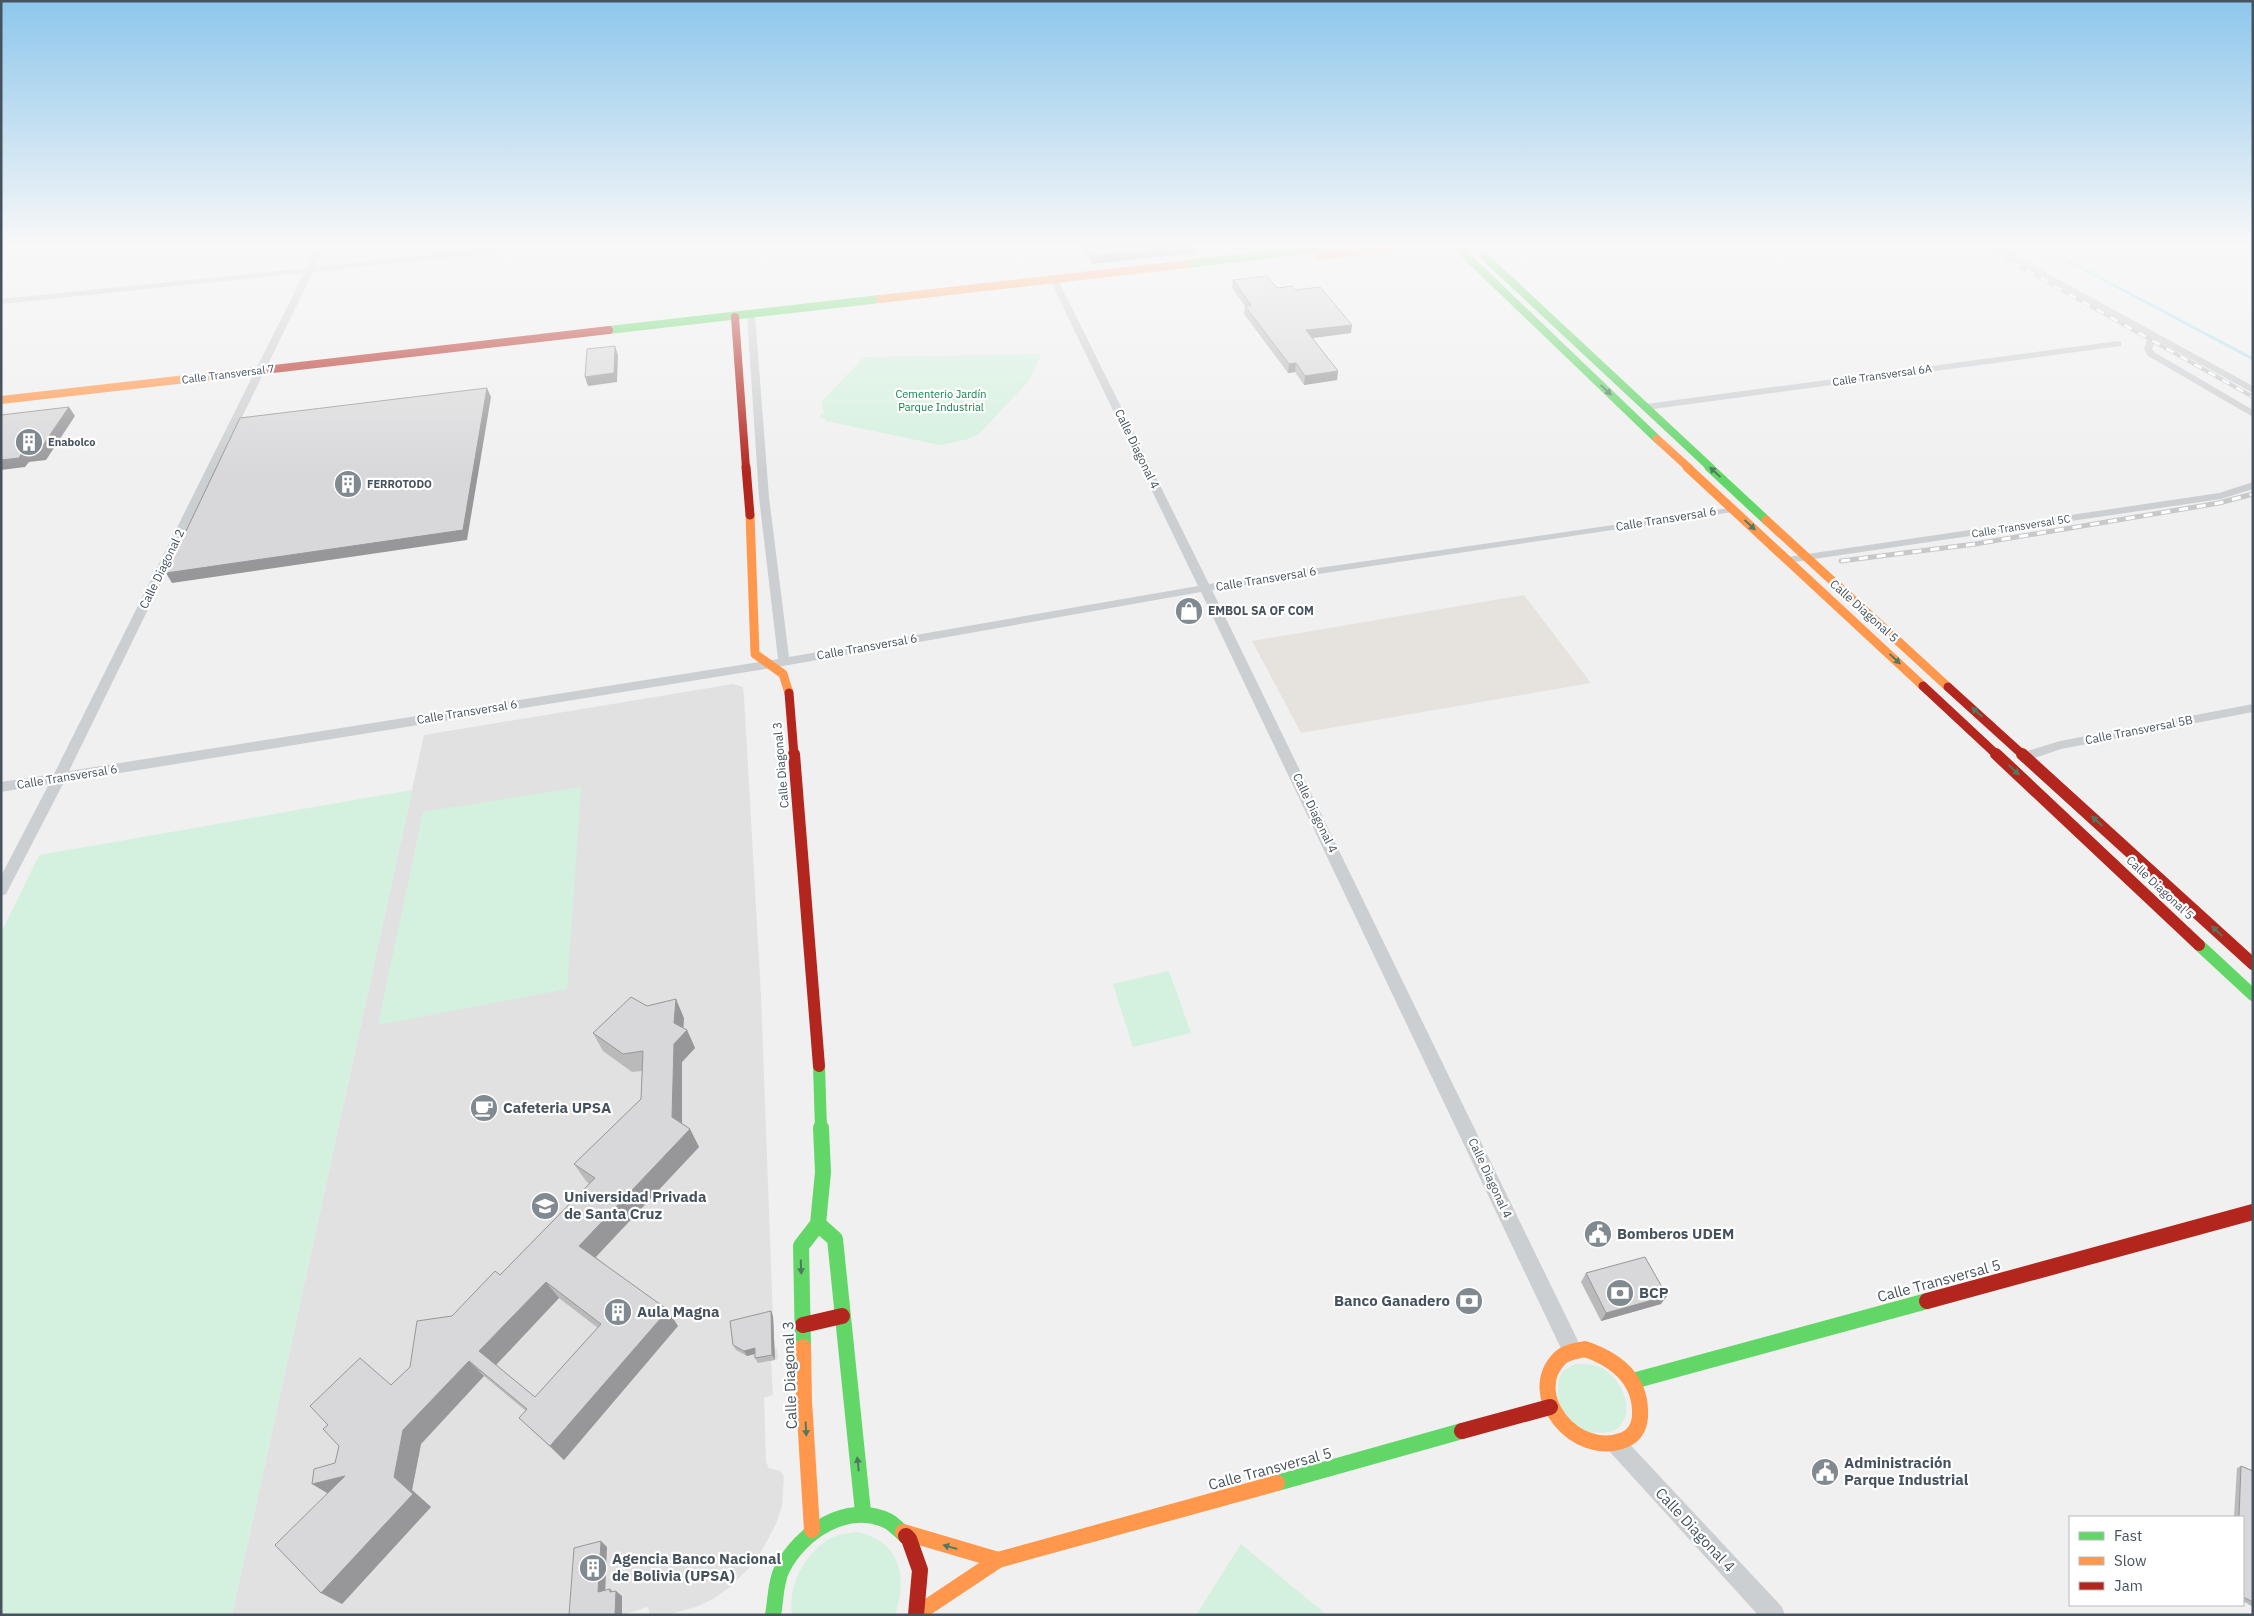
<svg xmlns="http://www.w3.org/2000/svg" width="2254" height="1616" font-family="'IBM Plex Sans',sans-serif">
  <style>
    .commercial { fill: #e6e3de }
    .education { fill: #e2e1e2 }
    .green { fill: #d3f1de }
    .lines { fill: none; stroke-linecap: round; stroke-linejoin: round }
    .stream { stroke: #a6e3f1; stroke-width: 3 }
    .street { fill: #cccfd1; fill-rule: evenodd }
    .fast-far3 { stroke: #63d668; stroke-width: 8 }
    .fast-far2 { stroke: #63d668; stroke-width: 9 }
    .fast-far1 { stroke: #63d668; stroke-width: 12 }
    .fast { stroke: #63d668; stroke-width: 16 }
    .slow-far2 { stroke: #ff974d; stroke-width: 8 }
    .slow-far1 { stroke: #ff974d; stroke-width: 9 }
    .slow { stroke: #ff974d; stroke-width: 16 }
    .jam-far3 { stroke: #b3261e; stroke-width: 8 }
    .jam-far2 { stroke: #b3261e; stroke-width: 9 }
    .jam-far1 { stroke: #b3261e; stroke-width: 12 }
    .jam { stroke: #b3261e; stroke-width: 16 }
    .rail-far1-casing { stroke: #c6c8ca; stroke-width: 4 }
    .rail-casing { stroke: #c6c8ca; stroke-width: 5 }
    .rail-far1 { stroke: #fff; stroke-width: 2.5; stroke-dasharray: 8; stroke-linecap: butt }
    .rail { stroke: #fff; stroke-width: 3; stroke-dasharray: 9; stroke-linecap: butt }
    .wall { fill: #bababb; fill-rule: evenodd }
    .shaded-wall { fill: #979799 }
    .building { fill: #d8d8da; stroke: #979799; fill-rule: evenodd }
    .oneway { fill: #4f7a61 }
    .labels { text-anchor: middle; stroke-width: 4.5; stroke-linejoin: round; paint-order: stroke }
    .far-street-label { font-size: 11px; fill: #46535e; stroke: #fff }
    .far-park-label { font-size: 11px; fill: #128448; stroke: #fff }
    .far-poi-label { font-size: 11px; font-weight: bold; fill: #46535e; stroke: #fff; text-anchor: start }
    .street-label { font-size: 12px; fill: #46535e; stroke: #fff }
    .poi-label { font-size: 12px; font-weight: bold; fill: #46535e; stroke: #fff; text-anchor: start }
    .near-poi-label { font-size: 15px; font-weight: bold; fill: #46535e; stroke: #fff; text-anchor: start }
    .near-street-label { font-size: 15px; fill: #46535e; stroke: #fff }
  </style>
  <rect width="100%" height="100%" fill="#f1f0f0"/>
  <polygon class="commercial" points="1524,595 1591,683 1301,733 1252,641"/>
  <polygon class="education" points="733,684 743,687 744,696 761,995 774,1346 772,1346 772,1350 777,1348 778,1359 771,1361 773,1395 764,1398 766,1462 769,1468 781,1471 784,1477 782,1506 776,1524 756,1561 729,1588 713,1599 696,1607 667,1615 650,1615 648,1607 622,1615 232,1615 424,735"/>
  <g class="green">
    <polygon points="1026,354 1040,354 1040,357 1029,381 978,435 968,439 940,445 826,421 825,418 821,419 820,414 824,413 821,402 864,357"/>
    <polygon points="581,787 567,989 378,1025 423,812"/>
    <polygon points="412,790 232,1615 1,1615 1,933 39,855"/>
    <polygon points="1169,971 1191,1033 1133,1047 1113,984"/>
    <path d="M 1576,1364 C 1586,1364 1594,1364 1602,1368 C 1621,1379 1636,1409 1619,1427 C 1612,1435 1588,1434 1579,1428 C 1574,1424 1561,1410 1560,1405 C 1558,1399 1557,1383 1559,1378 C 1562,1370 1569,1367 1576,1364 Z"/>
    <path d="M 856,1532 C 900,1540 908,1577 895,1615 L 792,1615 C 787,1587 804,1556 827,1540 C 836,1535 846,1533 856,1532 Z"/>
    <polygon points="1241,1544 1327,1615 1196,1615"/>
  </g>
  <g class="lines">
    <polyline class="stream" points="2042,247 2253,359"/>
    <g class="street">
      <polygon points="317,247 325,247 315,267 505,247 534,247 530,249 313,272 69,771 778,659 759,497 747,315 751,312 755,315 769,497 789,657 1198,586 1049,278 1053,276 1057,278 1209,584 1736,507 1736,511 1732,512 1212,590 1579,1343 1582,1350 1579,1357 1572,1360 1565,1357 1201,592 772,668 64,782 6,894 1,896 1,876 49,784 1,792 1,782 54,774 304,273 1,304 1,299 307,268"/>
      <polygon points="1989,247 1999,247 2253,386 2253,393 2156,340 2152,349 2154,352 2253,410 2253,417 2148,356 2144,349 2148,336"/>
      <polygon points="2118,341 2121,342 2121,346 1646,410 1641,407 1646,404"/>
      <polygon points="2253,482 2253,489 2221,499 1787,563 1781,560 1787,557 2219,493"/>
      <polygon points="2253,704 2253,712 2061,749 2026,761 2019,756 2021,753 2060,741"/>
      <polygon points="1617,1435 1624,1438 1782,1607 1785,1615 1758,1615 1610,1452 1607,1445 1610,1438"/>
    </g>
    <g class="fast-far3">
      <polyline points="1457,247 1657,439"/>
      <polyline points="1485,257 1711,468"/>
      <polyline points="1187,264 1333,247"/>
      <polyline points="609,330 880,299"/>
    </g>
    <polyline class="fast-far2" points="1709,467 1766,520"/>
    <g class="fast-far1">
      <polyline points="2199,945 2253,995"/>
      <polyline points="819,1066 821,1129"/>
    </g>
    <g class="fast">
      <polyline points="818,1224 835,1239 863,1512"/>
      <polyline points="803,1347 801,1246 818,1224 823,1172 821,1128"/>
      <polyline points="1633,1381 1927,1301"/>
      <polyline points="1277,1483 1462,1431"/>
      <path d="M 773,1615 C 776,1600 775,1583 782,1569 C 800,1533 847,1501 888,1521 C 895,1525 900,1531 906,1536"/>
    </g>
    <g class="slow-far2">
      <polyline points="1319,256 1395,247"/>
      <polyline points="880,299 1187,264"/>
      <polyline points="1,400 248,372"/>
      <polyline points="1657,439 1689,468"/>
    </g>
    <g class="slow-far1">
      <polyline points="1687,467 1923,686"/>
      <polyline points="750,515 755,654 783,674 789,693"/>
      <polyline points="1766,520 1948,687"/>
    </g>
    <g class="slow">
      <polyline points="803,1347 804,1401 812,1530"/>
      <path d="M 1585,1349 C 1617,1360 1642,1380 1640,1417 C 1639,1428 1634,1436 1624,1440 C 1575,1459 1523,1394 1560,1358 C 1566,1352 1577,1351 1585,1349 Z"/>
      <polyline points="903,1532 998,1560"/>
      <polyline points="917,1614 998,1560 1277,1483"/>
    </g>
    <g class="jam-far3">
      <polyline points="735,317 746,468"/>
      <polyline points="248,372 609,330"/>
    </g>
    <g class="jam-far2">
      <polyline points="746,467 750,515"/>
      <polyline points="1923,686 1997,755"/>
      <polyline points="1948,687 2023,755"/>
      <polyline points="789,693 794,755"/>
    </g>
    <g class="jam-far1">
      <polyline points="794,754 819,1066"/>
      <polyline points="1996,754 2199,945"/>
      <polyline points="2022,754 2253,964"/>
    </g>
    <g class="jam">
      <polyline points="1927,1301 2253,1212"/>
      <polyline points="803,1325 842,1316"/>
      <polyline points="1462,1431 1550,1407"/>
      <polyline points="906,1536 909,1539 920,1570 916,1615"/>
    </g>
    <defs>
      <polyline id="rail-far1" points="1985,247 2253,397"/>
      <polyline id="rail" points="1841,561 1975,544 2219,503 2253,494"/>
    </defs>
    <use href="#rail-far1" class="rail-far1-casing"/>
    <use href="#rail" class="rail-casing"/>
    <use href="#rail-far1" class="rail-far1"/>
    <use href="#rail" class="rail"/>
  </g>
  <g class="wall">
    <polygon points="1082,247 1195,247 1195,253 1092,264"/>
    <polygon points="1233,280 1277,288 1295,290 1351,333 1312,338 1338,371 1337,380 1304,385 1295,372 1288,373 1244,314 1245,306 1232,288"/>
    <path d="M 647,1006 L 684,1018 L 683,1028 L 687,1030 L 695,1048 L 682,1062 L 682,1123 L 690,1129 L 699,1147 L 596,1257 L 678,1326 L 564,1460 L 519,1418 L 526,1411 L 484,1376 L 421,1444 L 412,1490 L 431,1507 L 342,1604 L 327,1493 L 335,1463 L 392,1385 L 410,1367 L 589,1184 L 586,1181 L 574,1164 L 641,1099 L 642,1071 L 632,1072 L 603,1051 L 593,1033 ZM 559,1298 L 598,1328 L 535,1397 L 496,1365 Z"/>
    <polygon points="1586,1273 1661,1304 1601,1321 1581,1282"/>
    <polygon points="773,1316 775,1360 758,1363 755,1358 755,1354 747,1356 736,1350 733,1345"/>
    <polygon points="2253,1450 2253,1607 2243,1601 2243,1517 2234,1517 2237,1468 2241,1466 2252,1471"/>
  </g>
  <g class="shaded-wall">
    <polygon points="1169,247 1195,247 1195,253 1092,264 1092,256"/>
    <polygon points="1352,325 1351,333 1305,339 1306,330"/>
    <polygon points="615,346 618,355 617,382 588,386 585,377"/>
    <polygon points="1296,363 1295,372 1288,373 1289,364"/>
    <polygon points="1338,371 1337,380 1304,385 1305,376"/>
    <polygon points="487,388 491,397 467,540 172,583 166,573"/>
    <polygon points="69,407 75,416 46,460 29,462 25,467 1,470 1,460"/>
    <polygon points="676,999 684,1018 683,1034 687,1030 695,1048 682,1062 682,1135 672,1117 674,1023"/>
    <polygon points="690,1129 699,1147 591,1262 579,1246"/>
    <polygon points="546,1282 559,1298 494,1367 479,1351"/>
    <polygon points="1667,1296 1661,1304 1601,1321 1606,1313"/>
    <polygon points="668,1310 678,1326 564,1460 550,1446"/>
    <polygon points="771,1311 773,1316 775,1360 772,1355"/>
    <polygon points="755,1348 758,1353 747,1356 744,1351"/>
    <polygon points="469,1361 484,1376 421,1444 412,1490 431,1507 342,1604 321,1593 394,1477 403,1430"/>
    <polygon points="345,1476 332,1496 312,1484"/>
    <polygon points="601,1541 607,1547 605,1598 598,1592"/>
    <polygon points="610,1589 615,1594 616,1591 622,1596 622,1615 615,1615 610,1592"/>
  </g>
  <g class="building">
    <polygon points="1087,247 1169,247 1092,256"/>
    <polygon points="1267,276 1277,288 1292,286 1295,290 1320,287 1352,325 1306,330 1338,371 1305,376 1296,363 1289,364 1245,306 1251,305 1233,280"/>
    <polygon points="615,346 614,373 585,377 587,349"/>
    <polygon points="487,388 463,530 166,573 240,418"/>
    <polygon points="69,407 39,451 22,453 19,458 1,460 1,415"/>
    <path d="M 631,997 L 647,1006 L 676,999 L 674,1023 L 687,1030 L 674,1044 L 672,1117 L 690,1129 L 579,1246 L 668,1310 L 550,1446 L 519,1418 L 527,1409 L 469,1361 L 403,1430 L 394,1477 L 413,1494 L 321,1593 L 275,1545 L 345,1476 L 312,1484 L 314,1469 L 335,1463 L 339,1446 L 323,1429 L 328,1425 L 310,1406 L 360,1358 L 391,1385 L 410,1367 L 417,1321 L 452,1316 L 495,1271 L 500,1275 L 595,1178 L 574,1164 L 641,1099 L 643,1051 L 623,1054 L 593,1033 ZM 546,1282 L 601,1324 L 535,1397 L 479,1351 Z"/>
    <polygon points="1645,1257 1667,1296 1606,1313 1586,1273"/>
    <polygon points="771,1311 772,1355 755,1358 755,1348 744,1351 733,1345 730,1321"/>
    <polygon points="2241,1466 2253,1471 2253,1602 2243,1597 2243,1517 2239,1517"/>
    <polygon points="601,1541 598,1592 610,1589 610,1592 616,1591 615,1615 569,1615 574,1548"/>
  </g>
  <defs><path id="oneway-solid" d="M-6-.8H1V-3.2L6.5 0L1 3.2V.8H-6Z" transform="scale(1.25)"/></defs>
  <g class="oneway">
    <use href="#oneway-solid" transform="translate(1606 390) rotate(43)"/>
    <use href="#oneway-solid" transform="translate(1715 472) rotate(-137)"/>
    <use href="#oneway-solid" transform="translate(1750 525) rotate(43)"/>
    <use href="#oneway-solid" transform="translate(1895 659) rotate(43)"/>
    <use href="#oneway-solid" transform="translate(1977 712) rotate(-138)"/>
    <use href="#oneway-solid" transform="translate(2014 770) rotate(43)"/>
    <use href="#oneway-solid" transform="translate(2097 821) rotate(-138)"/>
    <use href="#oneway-solid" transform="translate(2217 931) rotate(-137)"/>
    <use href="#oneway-solid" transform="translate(801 1267) rotate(88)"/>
    <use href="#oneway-solid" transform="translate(806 1429) rotate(87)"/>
    <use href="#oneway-solid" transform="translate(858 1464) rotate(-96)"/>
    <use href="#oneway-solid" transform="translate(950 1547) rotate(-164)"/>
  </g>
  <linearGradient id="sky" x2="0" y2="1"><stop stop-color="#8dc7ec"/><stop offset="0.52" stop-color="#f9f8f8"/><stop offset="1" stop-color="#f9f8f8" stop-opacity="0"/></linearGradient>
  <rect width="2254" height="473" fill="url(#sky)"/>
  <defs>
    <symbol id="building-disc" viewBox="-11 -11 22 22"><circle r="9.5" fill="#828a91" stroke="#fff"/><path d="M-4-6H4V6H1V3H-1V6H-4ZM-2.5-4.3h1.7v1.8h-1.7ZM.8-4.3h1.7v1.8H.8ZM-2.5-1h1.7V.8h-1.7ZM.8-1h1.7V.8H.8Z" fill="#fff"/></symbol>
    <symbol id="shop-disc" viewBox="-11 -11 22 22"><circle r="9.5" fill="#828a91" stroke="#fff"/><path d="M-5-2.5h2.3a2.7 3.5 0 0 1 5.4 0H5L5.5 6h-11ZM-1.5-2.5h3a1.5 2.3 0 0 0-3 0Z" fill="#fff"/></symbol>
    <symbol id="cafe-disc" viewBox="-11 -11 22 22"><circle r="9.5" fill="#828a91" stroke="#fff"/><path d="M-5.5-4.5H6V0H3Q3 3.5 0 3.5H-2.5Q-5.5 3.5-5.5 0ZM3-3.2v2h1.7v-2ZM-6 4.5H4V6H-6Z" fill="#fff"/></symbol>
    <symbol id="university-disc" viewBox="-11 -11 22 22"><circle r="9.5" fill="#828a91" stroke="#fff"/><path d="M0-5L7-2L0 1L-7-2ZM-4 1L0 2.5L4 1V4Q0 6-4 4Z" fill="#fff"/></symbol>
    <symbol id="civic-disc" viewBox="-11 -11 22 22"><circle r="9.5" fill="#828a91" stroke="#fff"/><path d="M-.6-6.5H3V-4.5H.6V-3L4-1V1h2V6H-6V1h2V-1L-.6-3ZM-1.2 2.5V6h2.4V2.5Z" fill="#fff"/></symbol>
    <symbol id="bank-disc" viewBox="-11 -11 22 22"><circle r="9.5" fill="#828a91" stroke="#fff"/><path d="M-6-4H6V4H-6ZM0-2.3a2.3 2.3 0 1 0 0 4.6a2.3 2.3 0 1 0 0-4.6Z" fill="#fff"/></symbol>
  </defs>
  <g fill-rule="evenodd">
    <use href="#building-disc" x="13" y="426" width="32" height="32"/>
    <use href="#building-disc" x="332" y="468" width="32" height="32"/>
    <use href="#shop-disc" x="1173" y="595" width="32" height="32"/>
    <use href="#cafe-disc" x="468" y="1092" width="32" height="32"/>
    <use href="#university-disc" x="529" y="1190" width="32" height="32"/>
    <use href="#civic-disc" x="1582" y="1218" width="32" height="32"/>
    <use href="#bank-disc" x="1604" y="1277" width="32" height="32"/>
    <use href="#bank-disc" x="1453" y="1285" width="32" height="32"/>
    <use href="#building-disc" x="602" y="1296" width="32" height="32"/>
    <use href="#civic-disc" x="1809" y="1456" width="32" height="32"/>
    <use href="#building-disc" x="577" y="1552" width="32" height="32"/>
  </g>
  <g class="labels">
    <g class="far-street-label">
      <text transform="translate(228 374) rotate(-7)" y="4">Calle Transversal 7</text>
      <text transform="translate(1882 375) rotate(-8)" y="4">Calle Transversal 6A</text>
      <text transform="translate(2021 526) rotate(-9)" y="4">Calle Transversal 5C</text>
    </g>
    <g class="far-park-label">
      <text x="941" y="398">Cementerio Jardín<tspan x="941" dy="13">Parque Industrial</tspan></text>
    </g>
    <g class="far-poi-label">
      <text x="48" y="446">Enabolco</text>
      <text x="367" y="488">FERROTODO</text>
    </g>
    <g class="street-label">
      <text transform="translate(1137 449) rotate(64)" y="4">Calle Diagonal 4</text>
      <text transform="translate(1666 519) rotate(-9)" y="4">Calle Transversal 6</text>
      <text transform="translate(162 569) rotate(-64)" y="4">Calle Diagonal 2</text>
      <text transform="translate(1266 579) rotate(-9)" y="4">Calle Transversal 6</text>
      <text transform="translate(1864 611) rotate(42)" y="4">Calle Diagonal 5</text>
      <text transform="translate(867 647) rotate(-10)" y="4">Calle Transversal 6</text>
      <text transform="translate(467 712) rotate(-9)" y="4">Calle Transversal 6</text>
      <text transform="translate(2139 730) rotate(-11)" y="4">Calle Transversal 5B</text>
      <text transform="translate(781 765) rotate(-95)" y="4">Calle Diagonal 3</text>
      <text transform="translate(67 777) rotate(-9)" y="4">Calle Transversal 6</text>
      <text transform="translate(1315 813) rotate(64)" y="4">Calle Diagonal 4</text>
      <text transform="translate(2160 888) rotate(43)" y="4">Calle Diagonal 5</text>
      <text transform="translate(1490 1178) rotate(65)" y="4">Calle Diagonal 4</text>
    </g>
    <g class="poi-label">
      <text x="1208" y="615">EMBOL SA OF COM</text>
    </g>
    <g class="near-poi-label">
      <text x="503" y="1113">Cafeteria UPSA</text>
      <text x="564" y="1202">Universidad Privada<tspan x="564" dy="17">de Santa Cruz</tspan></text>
      <text x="1617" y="1239">Bomberos UDEM</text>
      <text x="1639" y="1298">BCP</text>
      <text x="1450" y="1306" text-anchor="end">Banco Ganadero</text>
      <text x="637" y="1317">Aula Magna</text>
      <text x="1844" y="1468">Administración<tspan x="1844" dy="17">Parque Industrial</tspan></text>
      <text x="612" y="1564">Agencia Banco Nacional<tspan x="612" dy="17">de Bolivia (UPSA)</tspan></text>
    </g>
    <g class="near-street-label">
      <text transform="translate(1939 1281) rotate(-15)" y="5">Calle Transversal 5</text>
      <text transform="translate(790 1375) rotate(-92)" y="5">Calle Diagonal 3</text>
      <text transform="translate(1270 1469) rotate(-15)" y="5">Calle Transversal 5</text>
      <text transform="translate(1695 1530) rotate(47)" y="5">Calle Diagonal 4</text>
    </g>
  </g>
  <rect width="2254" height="1616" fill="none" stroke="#46535e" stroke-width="5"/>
  <rect x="2069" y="1516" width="175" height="90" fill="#ffffff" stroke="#b5babf"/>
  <rect x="2079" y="1532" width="25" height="8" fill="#63d668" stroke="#b5babf"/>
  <text x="2114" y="1541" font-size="15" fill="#46535e">Fast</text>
  <rect x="2079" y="1557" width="25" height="8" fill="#ff974d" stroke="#b5babf"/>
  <text x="2114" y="1566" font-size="15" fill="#46535e">Slow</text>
  <rect x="2079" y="1582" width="25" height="8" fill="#b3261e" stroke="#b5babf"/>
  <text x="2114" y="1591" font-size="15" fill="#46535e">Jam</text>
</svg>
